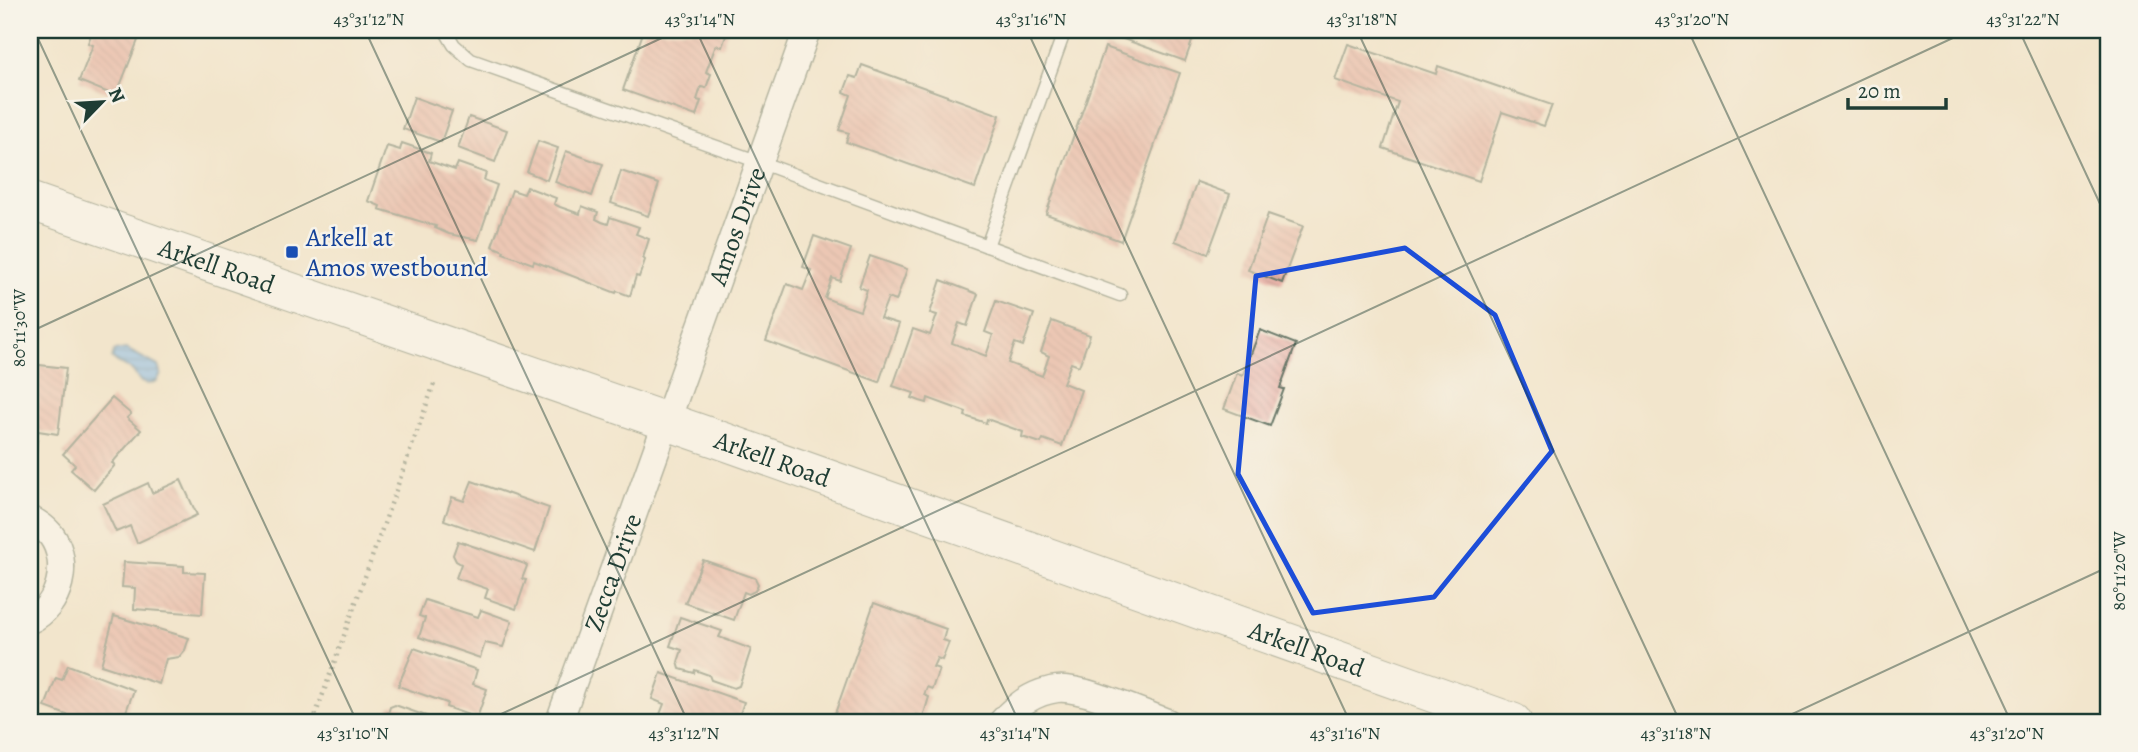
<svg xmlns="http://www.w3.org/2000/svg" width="2138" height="752" font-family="Alegreya,serif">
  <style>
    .water { fill: url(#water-rules); stroke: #4e7b92; stroke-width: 2 }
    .building { fill: url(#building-back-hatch) }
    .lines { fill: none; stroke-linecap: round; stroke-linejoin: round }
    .service-casing { stroke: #697869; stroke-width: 15 }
    .minor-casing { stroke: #697869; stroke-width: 29 }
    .secondary-casing { stroke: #697869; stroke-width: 39 }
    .path { stroke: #697869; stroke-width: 4.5; stroke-dasharray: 2 5; stroke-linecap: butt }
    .service { stroke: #fff; stroke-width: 12 }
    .minor { stroke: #fff; stroke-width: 26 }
    .secondary { stroke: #fff; stroke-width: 37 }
    .marked { fill: none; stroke: #1d4ed8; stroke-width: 5; stroke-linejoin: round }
    .ticks { fill: none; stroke: #1f3d34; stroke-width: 2; stroke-opacity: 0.45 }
    .transit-dot { fill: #1a4fb4; stroke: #f7f3e8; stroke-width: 2.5 }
    .labels { text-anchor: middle; stroke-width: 5; stroke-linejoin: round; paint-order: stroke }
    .street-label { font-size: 26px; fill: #1f3d34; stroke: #f7f3e8 }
    .transit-label { font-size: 26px; fill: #164399; stroke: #f7f3e8; text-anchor: start }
    .neatline { fill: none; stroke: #1f3d34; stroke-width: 2.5 }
    .ticks-label { font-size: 18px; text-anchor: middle; fill: #1f3d34 }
  </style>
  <defs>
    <pattern id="water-rules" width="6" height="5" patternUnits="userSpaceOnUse" patternTransform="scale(1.75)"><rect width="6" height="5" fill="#7eb9f0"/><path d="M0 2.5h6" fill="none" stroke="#6798c3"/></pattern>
    <pattern id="building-back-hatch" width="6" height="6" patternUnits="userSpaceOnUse" patternTransform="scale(1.75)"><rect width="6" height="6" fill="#e5a297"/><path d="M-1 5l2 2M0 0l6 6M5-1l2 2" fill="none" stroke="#b9857c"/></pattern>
  </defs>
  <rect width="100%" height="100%" fill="#f7f3e8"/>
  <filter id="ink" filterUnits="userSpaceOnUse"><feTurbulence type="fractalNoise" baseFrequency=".0143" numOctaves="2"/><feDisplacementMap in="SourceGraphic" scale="14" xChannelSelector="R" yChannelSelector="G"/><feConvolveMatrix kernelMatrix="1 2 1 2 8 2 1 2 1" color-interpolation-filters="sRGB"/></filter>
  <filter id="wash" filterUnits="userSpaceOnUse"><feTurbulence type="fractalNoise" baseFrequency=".00686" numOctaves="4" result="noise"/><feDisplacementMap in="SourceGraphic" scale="28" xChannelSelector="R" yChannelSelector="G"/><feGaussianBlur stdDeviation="1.57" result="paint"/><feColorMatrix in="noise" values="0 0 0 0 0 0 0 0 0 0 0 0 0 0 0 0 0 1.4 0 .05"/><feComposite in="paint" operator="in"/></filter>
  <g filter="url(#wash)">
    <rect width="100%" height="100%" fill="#f2e5cc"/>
    <polygon class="water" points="126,349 158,366 161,374 157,381 149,384 141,382 132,370 112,359 114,351"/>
    <g id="blocks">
      <g class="building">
        <polygon points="93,30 142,30 116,96 79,81 93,45 88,43"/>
        <polygon points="644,30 728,30 722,47 716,45 706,72 711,74 706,88 701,87 697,100 701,101 696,116 623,90"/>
        <polygon points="1111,30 1196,30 1185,61 1109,34"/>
        <polygon points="1348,44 1436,74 1438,66 1552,105 1544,126 1502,112 1479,181 1383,148 1398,102 1335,80"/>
        <polygon points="1105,47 1180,73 1121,241 1046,214"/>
        <polygon points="862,65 1000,115 975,188 846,142 849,133 839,130 851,95 844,92 850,76 857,78"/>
        <polygon points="414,97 452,111 441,142 403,129"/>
        <polygon points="469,117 507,130 495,162 458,148"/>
        <polygon points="538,141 558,148 547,180 527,172"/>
        <polygon points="402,143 431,153 429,161 455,170 458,163 486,173 484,180 497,185 478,240 449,234 435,228 436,226 379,209 380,206 368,201 387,146 400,150"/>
        <polygon points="566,151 603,164 592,196 555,182"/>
        <polygon points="621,171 659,184 648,216 611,203"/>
        <polygon points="1197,182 1230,194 1208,254 1175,241"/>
        <polygon points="527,187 556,198 554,204 560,207 580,214 582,206 598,212 596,219 602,222 608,224 610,217 639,227 636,234 649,239 643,258 645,260 639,277 636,276 630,296 617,291 616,293 534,261 533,264 503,253 504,251 492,246 512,190 524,194"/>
        <polygon points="1268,214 1303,226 1282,283 1248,270"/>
        <polygon points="814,236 851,249 840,281 832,278 825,298 843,305 860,311 867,290 859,287 870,256 907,269 896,301 888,298 880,318 899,324 879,382 766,341 787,284 803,290 811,270 803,267"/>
        <polygon points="941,280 978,294 967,326 959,323 952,343 986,356 993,335 985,332 996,301 1034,314 1023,346 1015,343 1008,363 1024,369 1042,376 1049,356 1041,352 1052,321 1090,335 1079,366 1071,363 1063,383 1081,390 1062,446 1043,439 1041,443 1022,437 1023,432 987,419 986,423 965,416 966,412 928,398 927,403 920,401 912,398 914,393 893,386 913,329 930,335 937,315 930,313"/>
        <polygon points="1260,330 1296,344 1280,388 1284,389 1270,426 1224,409 1237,373 1243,375"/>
        <polygon points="30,364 66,368 58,434 38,431 36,454 30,453"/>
        <polygon points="112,398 131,414 127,418 141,430 112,463 115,465 94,490 71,470 75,465 63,454"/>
        <polygon points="181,480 197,515 137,543 130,526 116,532 103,504 148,483 152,493"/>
        <polygon points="472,481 549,508 535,552 444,520 452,497 464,501"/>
        <polygon points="458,541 525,564 527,566 522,579 526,580 516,609 485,598 488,589 456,578 461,564 456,561 453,555"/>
        <polygon points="703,560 755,578 758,584 755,591 749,594 744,592 734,620 685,603"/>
        <polygon points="124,562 184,566 184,572 205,573 202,614 134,609 135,588 122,587"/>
        <polygon points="425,600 478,617 481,610 512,621 503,647 485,643 480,658 419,637 425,618 419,616"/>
        <polygon points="874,603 946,629 943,640 949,642 942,660 937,658 933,667 939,669 932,689 927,687 924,695 929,697 923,717 917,715 914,722 832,722"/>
        <polygon points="114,616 189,638 185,650 179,657 166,659 159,684 101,665"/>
        <polygon points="680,617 722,631 719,637 751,649 739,686 734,688 711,680 709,675 695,670 694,673 680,669 678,662 682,650 670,646"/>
        <polygon points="414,648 477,670 473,684 487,689 477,718 446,707 447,703 398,686"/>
        <polygon points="68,665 134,690 122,722 110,722 97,717 95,722 86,722 45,707 56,678 62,680"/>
        <polygon points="661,673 744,702 737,722 657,722 664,704 652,699"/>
        <polygon points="395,705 443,722 390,721 387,717 390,707"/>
      </g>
    </g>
  </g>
  <g filter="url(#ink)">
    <use href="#blocks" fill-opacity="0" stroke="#697869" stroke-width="2"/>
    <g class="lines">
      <defs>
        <g id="service">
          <polyline points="445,30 454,45 471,60 762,163 1120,295"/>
          <polyline points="987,246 1065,30"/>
        </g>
        <g id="minor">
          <path d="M 30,519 C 38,523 45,528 51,535 C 71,562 60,607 30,620"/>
          <path id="s1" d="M 559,722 L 807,30"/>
          <path d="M 1002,722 C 1016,705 1035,692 1057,689 C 1082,686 1141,713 1167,722"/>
        </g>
        <g id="secondary">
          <path id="s2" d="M 30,201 L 723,441 L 1513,722"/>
        </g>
      </defs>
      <use href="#service" class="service-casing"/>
      <use href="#minor" class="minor-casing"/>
      <use href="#secondary" class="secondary-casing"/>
      <polyline class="path" points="313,722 434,384"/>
      <use href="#service" class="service"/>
      <use href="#minor" class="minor"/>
      <use href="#secondary" class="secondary"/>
    </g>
  </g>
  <path d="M0 0H2138V752H0ZM 1405,248 L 1495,315 L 1552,451 L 1434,597 L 1313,613 L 1238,474 L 1256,276 Z" fill="#f2e5cc" fill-opacity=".55" fill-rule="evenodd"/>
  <path class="marked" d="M 1405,248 L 1495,315 L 1552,451 L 1434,597 L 1313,613 L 1238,474 L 1256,276 Z"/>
  <path class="ticks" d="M 34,30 L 357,722M 365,30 L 688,722M 696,30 L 1019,722M 1027,30 L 1350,722M 1357,30 L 1680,722M 1688,30 L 2011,722M 2019,30 L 2108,221M 30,332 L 679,30M 484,722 L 1970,30M 1775,722 L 2108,567"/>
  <rect class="transit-dot" x="285" y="245" width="14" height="14" rx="3.5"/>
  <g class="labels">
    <g class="street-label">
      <text dy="9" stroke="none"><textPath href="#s1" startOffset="527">Amos Drive</textPath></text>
      <text dy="9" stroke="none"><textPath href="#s2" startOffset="198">Arkell Road</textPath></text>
      <text dy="9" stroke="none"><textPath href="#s2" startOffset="786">Arkell Road</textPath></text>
      <text dy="9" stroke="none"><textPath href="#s1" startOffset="159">Zecca Drive</textPath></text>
      <text dy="9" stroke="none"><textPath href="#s2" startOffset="1353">Arkell Road</textPath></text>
    </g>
    <g class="transit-label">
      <text x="306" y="246">Arkell at<tspan x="306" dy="30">Amos westbound</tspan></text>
    </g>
  </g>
  <rect width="2138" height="752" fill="none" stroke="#f7f3e8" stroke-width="77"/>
  <g transform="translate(102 102) rotate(65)" stroke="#f7f3e8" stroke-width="5" paint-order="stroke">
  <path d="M0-5L12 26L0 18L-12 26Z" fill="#1f3d34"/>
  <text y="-10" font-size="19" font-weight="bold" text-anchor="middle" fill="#1f3d34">N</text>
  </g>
  <path d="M1848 98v10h98v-10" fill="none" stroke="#1f3d34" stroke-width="3.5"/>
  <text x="1858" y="98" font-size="21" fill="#1f3d34" stroke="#f7f3e8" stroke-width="5" paint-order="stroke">20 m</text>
  <rect x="38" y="38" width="2062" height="676" class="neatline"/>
  <g class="ticks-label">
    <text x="369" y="25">43°31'12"N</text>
    <text x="700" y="25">43°31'14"N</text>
    <text x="1031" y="25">43°31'16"N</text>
    <text x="1362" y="25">43°31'18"N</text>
    <text x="1692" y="25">43°31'20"N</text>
    <text x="2023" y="25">43°31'22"N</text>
    <text transform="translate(19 328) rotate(-90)" y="6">80°11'30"W</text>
    <text transform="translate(2119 571) rotate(-90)" y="6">80°11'20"W</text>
    <text x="353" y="739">43°31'10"N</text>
    <text x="684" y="739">43°31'12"N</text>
    <text x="1015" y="739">43°31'14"N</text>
    <text x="1345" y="739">43°31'16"N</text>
    <text x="1676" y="739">43°31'18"N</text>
    <text x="2007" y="739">43°31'20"N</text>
  </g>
</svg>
